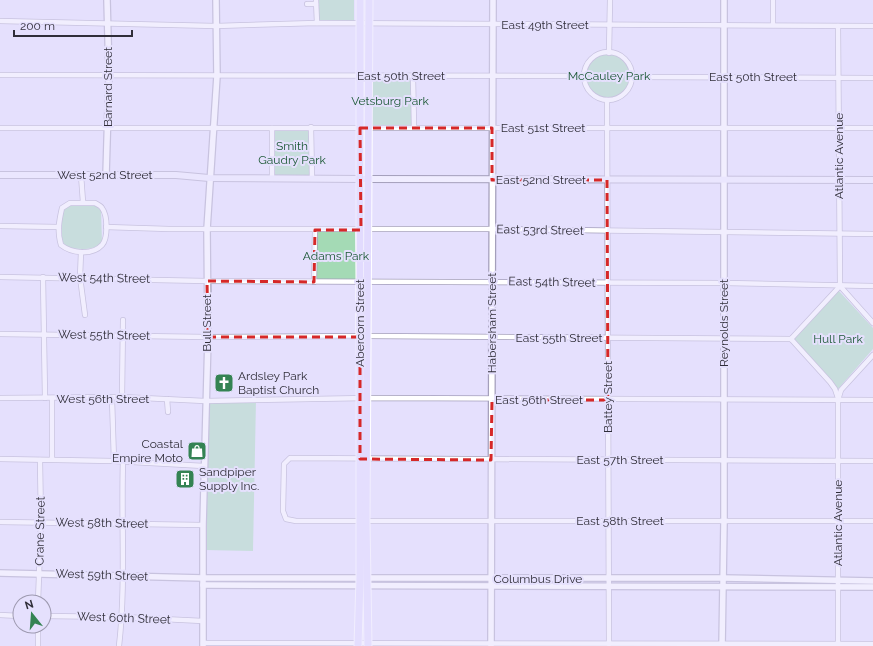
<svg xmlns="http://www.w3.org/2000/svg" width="873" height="646" font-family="Raleway,sans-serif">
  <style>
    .green { fill: #a4dab5 }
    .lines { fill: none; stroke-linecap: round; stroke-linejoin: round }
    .minor-casing { stroke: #a49fbb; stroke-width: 6 }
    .tertiary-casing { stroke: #a49fbb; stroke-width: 8 }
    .secondary-casing { stroke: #a49fbb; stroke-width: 8 }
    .primary-casing { stroke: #fff; stroke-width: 9 }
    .minor { stroke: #fff; stroke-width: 4.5 }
    .tertiary { stroke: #fff; stroke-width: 5.5 }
    .secondary { stroke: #f0edff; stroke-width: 6 }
    .primary { stroke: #e2dbfe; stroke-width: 7 }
    .marked { fill: none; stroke: #d62828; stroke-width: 3; stroke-dasharray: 8 5; stroke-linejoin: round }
    .labels { text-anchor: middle; stroke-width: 4; stroke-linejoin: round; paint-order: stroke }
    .street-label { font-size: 12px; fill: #302e39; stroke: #e5e0fd }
    .park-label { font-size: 12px; fill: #1a5734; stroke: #e5e0fd }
    .poi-label { font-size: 12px; fill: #302e39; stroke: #e5e0fd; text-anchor: start }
  </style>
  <rect width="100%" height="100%" fill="#e5e0fd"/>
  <g class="green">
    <polygon points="318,0 354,0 354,22 318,21"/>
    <circle cx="608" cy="76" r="24"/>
    <rect x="370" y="78" width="41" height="47"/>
    <polygon points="311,127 312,178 272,178 272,128"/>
    <path d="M 70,205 L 94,205 L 101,210 L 102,243 C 93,251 75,250 65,246 C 58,235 61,220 64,209 Z"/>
    <polygon points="316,231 355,232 356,279 315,280"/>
    <polygon points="838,290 873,328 873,349 838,389 793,340"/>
    <polygon points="256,400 253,551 204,550 205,401"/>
  </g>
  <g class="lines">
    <defs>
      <g id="minor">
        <polyline points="316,0 317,23"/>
        <polyline points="307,4 316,4"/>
        <polyline points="0,21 216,26 317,23 873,26"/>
        <polyline points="773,25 773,0"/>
        <polyline points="838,26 840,286 873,323"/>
        <circle cx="608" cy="76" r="24"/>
        <polyline points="609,53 610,0"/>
        <polyline points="0,75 585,76"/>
        <polyline points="413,76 414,127"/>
        <polyline points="632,77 873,78"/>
        <polyline points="607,100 609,644"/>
        <polyline points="311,127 312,178"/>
        <polyline points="0,128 873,128"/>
        <polyline points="272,128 272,178"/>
        <polyline points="81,175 83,202"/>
        <path d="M 70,203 L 95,203 C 97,204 101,206 102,208 C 108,216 108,238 102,245 C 92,256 71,253 61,245 C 57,232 59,221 62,208 Z"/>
        <polyline points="0,226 59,227"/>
        <polyline points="106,227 169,229 492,229 873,234"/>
        <polyline points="81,252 80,277 85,315"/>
        <polyline points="0,277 207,281 725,283 873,286"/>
        <polyline points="43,277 45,398"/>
        <polyline points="314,282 315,230"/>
        <polyline points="0,334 208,337 368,336 791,339"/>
        <polyline points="791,339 830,382 835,389 838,398"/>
        <polyline points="791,339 840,286"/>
        <polyline points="122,397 123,320"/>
        <polyline points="0,398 122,397 205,401 368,398 873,400"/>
        <polyline points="52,398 52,459"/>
        <polyline points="112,399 114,461"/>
        <polyline points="167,399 168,412"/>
        <polyline points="0,459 114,461 204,466"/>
        <polyline points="873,461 290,458 284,464 283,511 286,519 296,521 873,521"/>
        <polyline points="0,522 203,525"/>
        <polyline points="38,602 41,522 40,460"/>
        <polyline points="0,615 20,616"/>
        <polyline points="44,616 122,617 203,621"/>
        <polyline points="203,643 873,644"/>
        <polyline points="38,646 38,626"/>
        <path d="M 119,646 C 126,585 121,523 123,461"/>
        <polyline points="838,646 838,400 841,390 873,355"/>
      </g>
      <g id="tertiary">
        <polyline points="106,175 109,75 107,0"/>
        <polyline points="0,573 203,578 723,578 873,581"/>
        <polyline points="203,585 873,587"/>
        <polyline points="203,646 203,525 208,337 207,229 217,76 216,0"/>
        <polyline points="491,646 493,0"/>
        <polyline points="722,646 724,522 724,0"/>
      </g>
      <polyline id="secondary" points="0,175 176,175 209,178 361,179 873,180"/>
      <g id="primary">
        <polyline points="358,646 360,578 360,0"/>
        <polyline points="368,646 366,521 369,0"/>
      </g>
    </defs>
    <use href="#minor" class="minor-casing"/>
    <use href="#tertiary" class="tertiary-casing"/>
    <use href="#secondary" class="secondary-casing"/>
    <use href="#primary" class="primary-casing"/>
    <use href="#minor" class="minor"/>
    <use href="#tertiary" class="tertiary"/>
    <use href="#secondary" class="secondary"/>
    <use href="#primary" class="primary"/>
  </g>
  <path d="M0 0H873V646H0ZM 360,128 L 492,128 L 492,180 L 607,180 L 608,400 L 492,400 L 491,460 L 360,459 L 360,337 L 208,337 L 207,281 L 314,282 L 315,230 L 361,230 Z" fill="#e5e0fd" fill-opacity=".55" fill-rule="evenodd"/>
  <path class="marked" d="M 360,128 L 492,128 L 492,180 L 607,180 L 608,400 L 492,400 L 491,460 L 360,459 L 360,337 L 208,337 L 207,281 L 314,282 L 315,230 L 361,230 Z"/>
  <defs>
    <symbol id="church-square" viewBox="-11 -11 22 22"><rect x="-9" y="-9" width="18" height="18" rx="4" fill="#348353" stroke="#e5e0fd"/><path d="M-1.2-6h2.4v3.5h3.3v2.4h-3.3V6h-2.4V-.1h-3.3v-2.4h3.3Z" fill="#fff"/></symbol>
    <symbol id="shop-square" viewBox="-11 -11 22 22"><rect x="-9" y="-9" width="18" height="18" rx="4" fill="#348353" stroke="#e5e0fd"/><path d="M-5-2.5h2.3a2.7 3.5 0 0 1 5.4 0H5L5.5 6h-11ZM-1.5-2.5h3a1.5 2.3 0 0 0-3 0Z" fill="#fff"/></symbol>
    <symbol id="building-square" viewBox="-11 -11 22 22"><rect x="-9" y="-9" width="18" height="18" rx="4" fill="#348353" stroke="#e5e0fd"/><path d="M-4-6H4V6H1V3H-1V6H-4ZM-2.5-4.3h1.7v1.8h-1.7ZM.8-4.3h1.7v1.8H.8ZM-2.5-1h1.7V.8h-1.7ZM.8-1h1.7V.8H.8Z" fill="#fff"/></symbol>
  </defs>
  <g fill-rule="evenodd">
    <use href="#church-square" x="213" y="372" width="22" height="22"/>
    <use href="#shop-square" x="186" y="440" width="22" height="22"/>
    <use href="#building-square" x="174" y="468" width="22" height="22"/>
  </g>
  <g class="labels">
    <g class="street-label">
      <text x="545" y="29">East 49th Street</text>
      <text x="401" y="80">East 50th Street</text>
      <text x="753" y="81">East 50th Street</text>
      <text transform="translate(108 87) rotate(-90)" y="4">Barnard Street</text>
      <text x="543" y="132">East 51st Street</text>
      <text transform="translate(839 156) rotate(-90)" y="4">Atlantic Avenue</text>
      <text x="105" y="179">West 52nd Street</text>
      <text x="541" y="184">East 52nd Street</text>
      <text transform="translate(540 230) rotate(1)" y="4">East 53rd Street</text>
      <text transform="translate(104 278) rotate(1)" y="4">West 54th Street</text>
      <text transform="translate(552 282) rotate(1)" y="4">East 54th Street</text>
      <text transform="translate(207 323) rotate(-90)" y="4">Bull Street</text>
      <text transform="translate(360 323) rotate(-90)" y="4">Abercorn Street</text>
      <text transform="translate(492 323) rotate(-90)" y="4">Habersham Street</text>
      <text transform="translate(724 323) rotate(-90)" y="4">Reynolds Street</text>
      <text transform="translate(104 335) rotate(1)" y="4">West 55th Street</text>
      <text x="559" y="342">East 55th Street</text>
      <text transform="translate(608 397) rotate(-90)" y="4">Battey Street</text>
      <text x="103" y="403">West 56th Street</text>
      <text x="539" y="404">East 56th Street</text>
      <text x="620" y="464">East 57th Street</text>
      <text x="620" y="525">East 58th Street</text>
      <text transform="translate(102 523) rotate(1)" y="4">West 58th Street</text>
      <text transform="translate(838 523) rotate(-90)" y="4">Atlantic Avenue</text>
      <text transform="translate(40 531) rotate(-89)" y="4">Crane Street</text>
      <text transform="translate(102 575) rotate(2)" y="4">West 59th Street</text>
      <text x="538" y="583">Columbus Drive</text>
      <text transform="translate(124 618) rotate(2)" y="4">West 60th Street</text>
    </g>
    <g class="park-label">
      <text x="609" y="80">McCauley Park</text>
      <text x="390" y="105">Vetsburg Park</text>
      <text x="292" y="150">Smith<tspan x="292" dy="14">Gaudry Park</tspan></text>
      <text x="336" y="260">Adams Park</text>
      <text x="838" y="343">Hull Park</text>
    </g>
    <g class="poi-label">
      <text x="238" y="380">Ardsley Park<tspan x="238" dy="14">Baptist Church</tspan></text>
      <text x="183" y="448" text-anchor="end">Coastal<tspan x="183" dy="14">Empire Moto</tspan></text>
      <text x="199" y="476">Sandpiper<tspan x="199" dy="14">Supply Inc.</tspan></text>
    </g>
  </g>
  <g transform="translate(32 614) rotate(343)"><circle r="19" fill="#e5e0fd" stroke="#9d99af"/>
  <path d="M0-3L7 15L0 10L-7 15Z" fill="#348353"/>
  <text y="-6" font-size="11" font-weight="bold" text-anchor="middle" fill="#302e39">N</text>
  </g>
  <path d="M14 30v6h118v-6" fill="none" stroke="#302e39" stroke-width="2"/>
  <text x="20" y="30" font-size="12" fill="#302e39" stroke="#e5e0fd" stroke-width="3" paint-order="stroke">200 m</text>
</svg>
